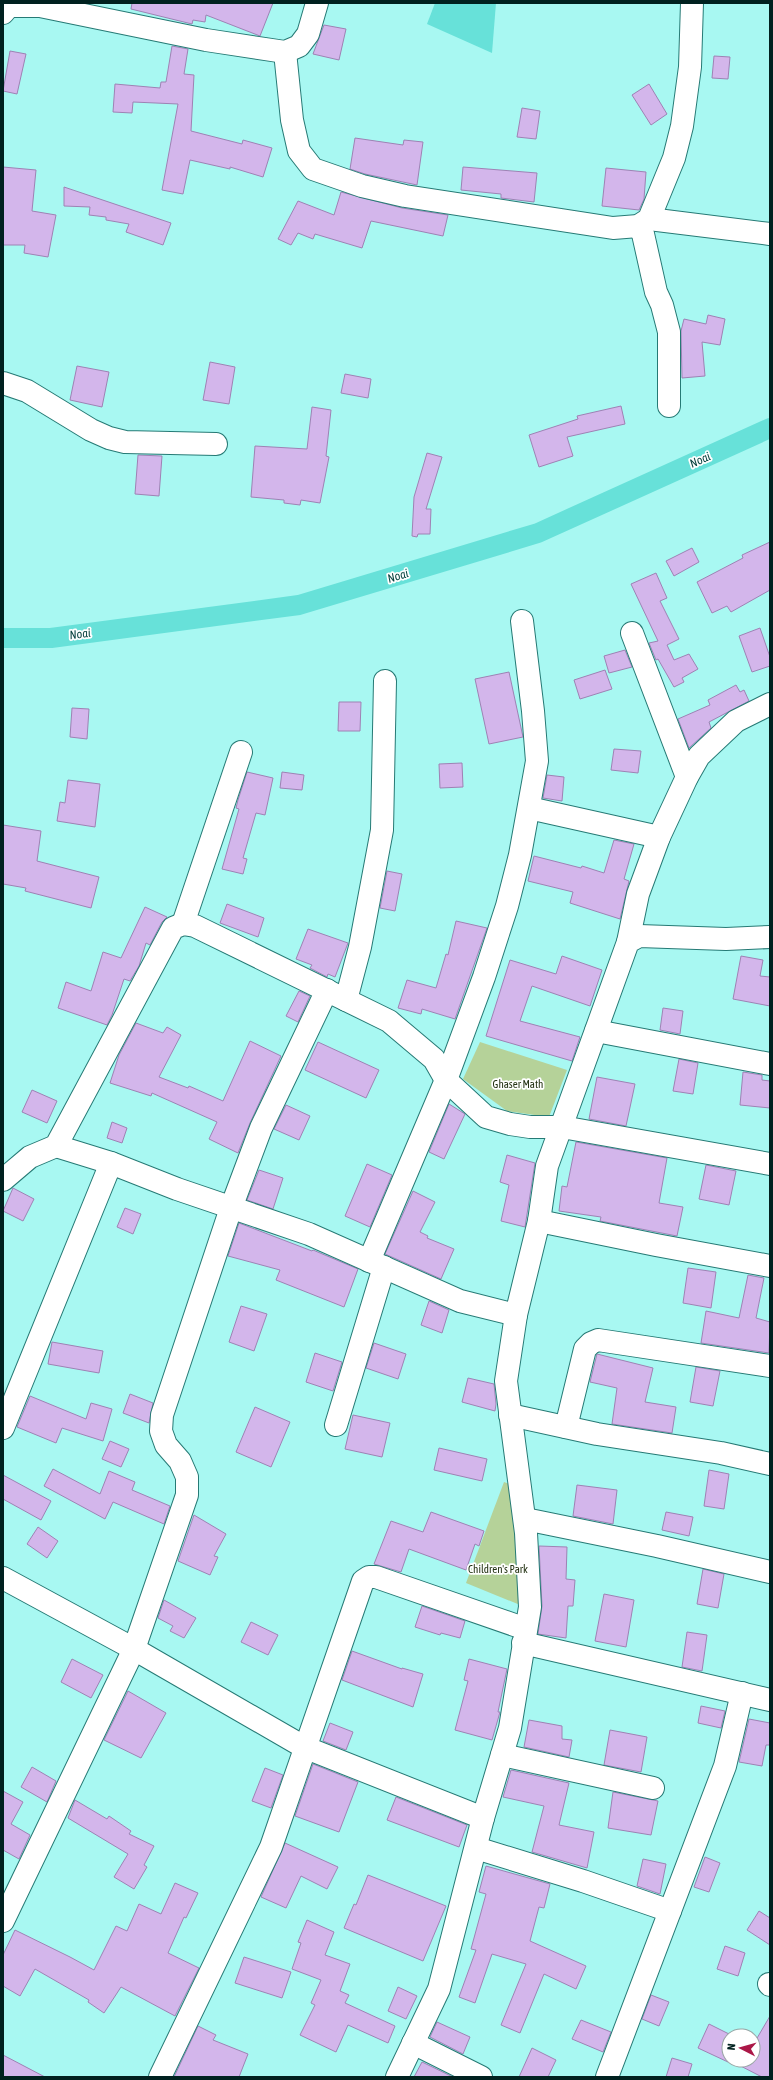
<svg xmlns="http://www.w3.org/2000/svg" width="773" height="2080" font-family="'Asap Condensed',sans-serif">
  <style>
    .green { fill: #b5d299 }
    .water { fill: #67e1d9 }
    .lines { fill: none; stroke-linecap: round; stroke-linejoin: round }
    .canal { stroke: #67e1d9; stroke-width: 20 }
    .building { fill: #d3b6eb; stroke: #9e82b4 }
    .minor-casing { stroke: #267a75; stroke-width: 24 }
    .minor { stroke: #fff; stroke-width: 22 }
    .labels { text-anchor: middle; stroke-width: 3.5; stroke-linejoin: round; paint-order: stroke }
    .park-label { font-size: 11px; fill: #223111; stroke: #fff }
    .water-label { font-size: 12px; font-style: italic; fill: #0c4542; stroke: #fff }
  </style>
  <rect width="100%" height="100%" fill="#a8f8f2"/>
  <g class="green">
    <polygon points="480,1042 567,1070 549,1117 507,1111 463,1079"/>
    <polygon points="504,1482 515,1486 525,1607 466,1583"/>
  </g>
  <polygon class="water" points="435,3 496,3 492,53 427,24"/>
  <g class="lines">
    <polyline class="canal" points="3,638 51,638 299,605 538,533 770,428"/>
  </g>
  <g class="building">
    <polygon points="132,3 273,3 260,36 206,15 205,22 193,20 192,24 131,9"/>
    <polygon points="324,25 346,29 339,60 313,54"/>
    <polygon points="172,46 188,49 184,74 194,75 191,131 242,144 243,140 272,148 263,177 230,167 230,169 190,160 183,194 162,190 178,104 133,102 132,113 113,112 115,84 160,88 161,82 166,82"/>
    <polygon points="10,51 26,54 17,94 3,91"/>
    <polygon points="714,56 730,57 728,79 712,78"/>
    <polygon points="649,84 667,114 651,125 632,95"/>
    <polygon points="522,108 540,111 536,139 517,137"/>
    <polygon points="355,138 403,145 404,140 423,142 417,185 365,174 350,169"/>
    <polygon points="3,167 36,170 32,211 56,215 48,257 24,253 25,245 3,245"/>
    <polygon points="463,167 537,173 534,202 501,198 501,194 461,190"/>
    <polygon points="606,168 646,172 644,199 639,210 602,206"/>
    <polygon points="64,187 171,223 163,245 126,232 129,224 106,220 106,217 89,215 90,207 64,206"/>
    <polygon points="341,192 402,208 448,215 443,236 371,221 362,248 315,234 313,239 298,233 291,245 278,239 298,201 334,215"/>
    <polygon points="708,315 725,319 720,345 702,342 705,376 682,378 681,331 684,319 706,324"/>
    <polygon points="210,362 235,367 229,404 203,400"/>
    <polygon points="77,366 109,372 102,407 70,400"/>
    <polygon points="345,374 371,379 368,398 341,393"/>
    <polygon points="621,406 625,424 567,437 573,456 539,467 529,435 578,419 577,416"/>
    <polygon points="312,407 331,410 326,456 329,457 320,503 301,500 300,505 284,503 284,500 251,497 255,446 307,449"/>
    <polygon points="427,453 442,457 426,509 431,509 430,534 418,534 417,537 412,536 414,497"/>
    <polygon points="138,455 162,456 159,496 135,494"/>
    <polygon points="770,542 770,590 731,612 727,606 712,613 697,582 743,558 742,555"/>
    <polygon points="692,548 699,562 674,576 666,561"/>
    <polygon points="656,573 667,598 660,601 679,639 667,645 674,660 689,654 698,669 682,678 684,682 674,687 658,659 656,660 649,643 658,641 631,584"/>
    <polygon points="760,628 770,657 770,666 752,672 739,636"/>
    <polygon points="625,650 632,667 609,673 604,656"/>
    <polygon points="605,670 612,689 580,699 574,680"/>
    <polygon points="509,672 523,737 489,744 475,679"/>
    <polygon points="736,685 740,692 744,690 749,701 709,722 711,728 689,748 678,719 710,705 708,700"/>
    <polygon points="339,702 361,702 360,731 338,731"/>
    <polygon points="72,708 89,709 87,739 70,737"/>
    <polygon points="614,749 641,751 638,773 611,770"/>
    <polygon points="462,763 463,787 440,788 439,764"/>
    <polygon points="247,772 273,778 265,815 256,813 243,858 247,859 243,874 222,869 239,809 236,808 238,800"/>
    <polygon points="282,772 304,775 302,790 280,788"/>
    <polygon points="547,775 564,777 562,801 543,798"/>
    <polygon points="68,780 100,784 95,827 57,821 60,802 65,803"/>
    <polygon points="3,825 41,831 37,861 99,877 91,908 25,891 26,888 3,884"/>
    <polygon points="614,840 634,844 624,879 629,881 620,919 570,903 573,892 528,881 534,856 581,868 582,866 604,873"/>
    <polygon points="387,871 402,874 395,911 380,908"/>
    <polygon points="227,904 264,918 258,937 220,923"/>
    <polygon points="145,907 167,917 162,922 150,945 146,943 139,966 130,981 124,979 112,1015 107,1025 58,1008 66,982 91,991 103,952 121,958"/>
    <polygon points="456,921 487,928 455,1019 422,1009 421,1014 398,1008 407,980 436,988 446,954 448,955"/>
    <polygon points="308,929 348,943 335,977 328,974 327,977 310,968 312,965 296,959"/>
    <polygon points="562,956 602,970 590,1006 532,986 520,1021 580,1037 572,1061 486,1036 510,960 556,974"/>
    <polygon points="741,956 763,960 760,976 770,977 770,1006 733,999"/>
    <polygon points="299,991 310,996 298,1022 286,1016"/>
    <polygon points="663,1008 683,1011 680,1034 660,1030"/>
    <polygon points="136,1023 163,1033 167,1027 181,1035 159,1077 188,1088 189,1086 223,1101 250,1041 281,1056 250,1123 238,1153 209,1139 217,1122 152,1093 151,1096 110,1083 119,1055"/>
    <polygon points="318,1042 379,1070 366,1098 305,1070"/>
    <polygon points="679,1059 698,1063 693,1094 673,1091"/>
    <polygon points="743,1072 762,1075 762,1080 770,1081 770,1108 740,1105"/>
    <polygon points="597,1077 635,1084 626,1126 589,1119"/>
    <polygon points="32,1090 57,1101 47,1123 22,1112"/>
    <polygon points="449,1104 465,1114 444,1159 429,1152"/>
    <polygon points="286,1105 310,1116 299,1140 274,1129"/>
    <polygon points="112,1122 127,1128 122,1143 107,1138"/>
    <polygon points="576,1142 667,1158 659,1203 683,1207 677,1236 600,1221 601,1217 559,1211 562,1186 567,1187"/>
    <polygon points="507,1155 535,1163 525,1227 501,1221 509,1185 500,1182"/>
    <polygon points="367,1164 392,1175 370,1227 345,1216"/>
    <polygon points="706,1165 736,1171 729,1205 699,1199"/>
    <polygon points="259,1170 283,1178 273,1209 247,1200"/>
    <polygon points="13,1188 34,1199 23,1221 3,1211"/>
    <polygon points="413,1191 435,1202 420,1232 428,1236 427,1238 454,1249 441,1279 385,1254"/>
    <polygon points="125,1208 141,1214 133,1234 117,1227"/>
    <polygon points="239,1223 312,1251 313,1250 358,1269 344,1307 276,1280 280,1270 228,1256"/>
    <polygon points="688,1268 716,1272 711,1308 683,1303"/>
    <polygon points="748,1275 764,1278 756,1318 770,1322 769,1353 701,1343 706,1311 739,1318"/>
    <polygon points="429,1301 449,1310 442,1333 421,1325"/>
    <polygon points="241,1306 267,1314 254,1351 229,1342"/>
    <polygon points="52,1342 103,1351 99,1373 48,1364"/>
    <polygon points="374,1343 406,1354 398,1379 366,1368"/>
    <polygon points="315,1353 342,1362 333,1391 306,1382"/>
    <polygon points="597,1354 653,1368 645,1402 676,1407 672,1433 612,1424 617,1388 590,1382"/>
    <polygon points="696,1367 720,1371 713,1406 690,1402"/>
    <polygon points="468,1378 494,1384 496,1404 495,1411 462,1402"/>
    <polygon points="130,1394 153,1403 149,1423 123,1413"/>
    <polygon points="30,1396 86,1419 91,1403 112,1409 103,1441 62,1428 56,1443 17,1427"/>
    <polygon points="255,1407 290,1422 271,1467 236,1452"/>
    <polygon points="353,1415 390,1423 382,1457 345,1449"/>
    <polygon points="110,1441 129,1449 121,1467 102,1459"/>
    <polygon points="439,1448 487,1459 482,1481 434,1470"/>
    <polygon points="53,1469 100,1494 109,1471 135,1482 132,1490 170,1506 164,1524 113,1502 105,1519 44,1486"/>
    <polygon points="709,1470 729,1474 724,1509 704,1506"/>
    <polygon points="3,1475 51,1501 41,1520 3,1499"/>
    <polygon points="577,1485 617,1490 613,1524 573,1516"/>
    <polygon points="431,1512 484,1531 479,1546 475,1544 466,1570 409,1549 401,1572 374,1564 391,1521 423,1532"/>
    <polygon points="666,1512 693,1517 689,1536 662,1530"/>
    <polygon points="194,1515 226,1534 214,1556 218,1557 210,1575 178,1561"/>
    <polygon points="38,1527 58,1541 47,1558 27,1544"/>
    <polygon points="539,1546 567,1547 566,1579 575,1580 573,1606 568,1606 566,1638 538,1634 542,1606"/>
    <polygon points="703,1569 724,1574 718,1608 697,1604"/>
    <polygon points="604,1594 634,1600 626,1647 595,1641"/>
    <polygon points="164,1600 196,1618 184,1638 170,1631 173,1626 158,1618"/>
    <polygon points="422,1606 465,1621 460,1638 441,1633 440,1635 415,1627"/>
    <polygon points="251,1622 278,1635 268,1655 241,1642"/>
    <polygon points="687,1632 707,1635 702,1671 682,1667"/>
    <polygon points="352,1651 402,1669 402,1668 423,1674 413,1707 342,1680"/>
    <polygon points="72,1659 103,1675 91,1698 61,1682"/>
    <polygon points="469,1659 507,1669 498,1712 500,1712 492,1740 455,1730 468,1681 464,1680"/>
    <polygon points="128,1691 166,1713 141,1758 104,1740"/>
    <polygon points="701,1706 725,1711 721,1728 698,1723"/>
    <polygon points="749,1719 770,1723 770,1745 766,1745 762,1766 739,1762"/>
    <polygon points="529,1720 562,1726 562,1739 572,1740 569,1757 524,1747"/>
    <polygon points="330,1723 353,1732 346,1750 323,1741"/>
    <polygon points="610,1730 647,1737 641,1772 604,1765"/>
    <polygon points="313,1764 358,1782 339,1832 295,1816"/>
    <polygon points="32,1767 56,1781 47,1802 21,1787"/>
    <polygon points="265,1768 283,1775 271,1808 252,1801"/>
    <polygon points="511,1770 569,1783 559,1825 594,1832 587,1868 532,1852 544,1806 503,1797"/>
    <polygon points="3,1791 23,1802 11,1824 30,1835 19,1859 3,1850"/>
    <polygon points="613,1792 658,1801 651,1835 608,1828"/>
    <polygon points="396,1797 467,1825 459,1847 387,1820"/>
    <polygon points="75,1800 107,1819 109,1816 131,1831 129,1834 154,1846 144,1865 147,1867 134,1889 114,1877 128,1854 68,1818"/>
    <polygon points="285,1843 338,1867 327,1889 301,1876 286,1908 261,1897"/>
    <polygon points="705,1857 720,1863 709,1892 694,1887"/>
    <polygon points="643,1859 666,1864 660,1894 637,1886"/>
    <polygon points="486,1866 550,1884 544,1908 539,1907 530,1941 586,1966 576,1989 544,1974 520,2033 501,2025 526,1964 492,1954 475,2003 459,1997 476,1950 471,1949 486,1894 479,1892"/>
    <polygon points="368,1875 446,1906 423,1961 344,1928 354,1904 356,1905"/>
    <polygon points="175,1883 198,1893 186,1918 184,1917 168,1953 199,1968 175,2016 121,1987 104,2013 88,2002 89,2000 35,1969 20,1996 3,1986 3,1955 15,1930 70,1957 94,1970 116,1926 127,1931 139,1904 161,1914"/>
    <polygon points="759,1911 770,1918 770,1945 747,1930"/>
    <polygon points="307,1920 334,1932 325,1955 350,1964 340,1991 349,1995 345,2003 395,2026 388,2043 348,2025 336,2052 300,2035 315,2005 311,2003 321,1980 292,1969 301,1943 298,1942"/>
    <polygon points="725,1946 745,1953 738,1976 717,1969"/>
    <polygon points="244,1957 291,1972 282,1998 235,1983"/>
    <polygon points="398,1987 417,1996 406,2019 388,2011"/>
    <polygon points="651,1995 669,2002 659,2026 642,2019"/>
    <polygon points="770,2016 770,2077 762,2077 729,2060 753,2060 753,2045"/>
    <polygon points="581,2020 611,2032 603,2052 572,2039"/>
    <polygon points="437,2022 470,2037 463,2054 430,2037"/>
    <polygon points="709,2024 733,2036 729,2036 728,2062 698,2048"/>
    <polygon points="198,2026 216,2035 213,2040 248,2054 239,2077 174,2077"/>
    <polygon points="532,2048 556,2060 548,2077 519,2077"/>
    <polygon points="3,2055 45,2077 3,2077"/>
    <polygon points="672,2058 692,2064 688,2077 666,2077"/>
    <polygon points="422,2062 453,2077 414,2077"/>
  </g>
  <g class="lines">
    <defs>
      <g id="minor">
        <polyline points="3,13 9,6 40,6 206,40 285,52 299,46 308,34 317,3"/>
        <polyline points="285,52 292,120 299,151 313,169 362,186 405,196 613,228 638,226 649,219 674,158 682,126 690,67 692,3"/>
        <polyline points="649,219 770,234"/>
        <polyline points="638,226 643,234 656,292 662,305 669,332 669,406"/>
        <polyline points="3,383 27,391 91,430 109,438 125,442 216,444"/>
        <polyline points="632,633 687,777"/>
        <polyline points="529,808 659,837"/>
        <polyline points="183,924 241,752"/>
        <polyline points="628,942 638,894 659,837 687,777 699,756 736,721 770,704"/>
        <polyline points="346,1000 360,947 382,830 385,681"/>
        <polyline points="596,1031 770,1064"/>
        <polyline points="56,1146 111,1163 177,1189 309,1234 460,1301 516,1315"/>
        <polyline points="3,1180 30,1157 56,1146 173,928 183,924 195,926 389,1021 434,1059 446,1080 486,1117 510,1124 530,1127 562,1127 770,1164"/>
        <polyline points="539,1221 656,1245 770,1266"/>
        <polyline points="369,1261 446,1080 484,977 507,906 520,855 537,761 533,711 522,621"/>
        <polyline points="510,1415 597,1434 721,1453 770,1464"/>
        <polyline points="336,1425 384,1267"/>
        <polyline points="566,1427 585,1349 591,1343 598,1340 770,1366"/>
        <polyline points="3,1428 111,1163"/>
        <polyline points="525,1519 657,1546 770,1572"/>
        <polyline points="3,1578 134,1649 304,1747 483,1818"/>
        <polyline points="523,1643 770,1700"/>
        <polyline points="502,1755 653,1788"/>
        <polyline points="476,1848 583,1881 670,1911"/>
        <polyline points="3,1921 134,1649 187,1495 187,1477 180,1461 166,1445 161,1431 162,1415 231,1208 261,1128 327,990"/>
        <polyline points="769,1984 770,1985"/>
        <polyline points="413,2043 481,2077"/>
        <polyline points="160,2077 271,1847 363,1581 369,1577 376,1577 526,1629"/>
        <polyline points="397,2077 439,1989 483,1818 510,1728 530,1607 526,1533 506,1381 516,1315 539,1221 547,1166 628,942 639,936 726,939 770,937"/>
        <polyline points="607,2077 725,1766 742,1693"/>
      </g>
    </defs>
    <use href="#minor" class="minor-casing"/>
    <use href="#minor" class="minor"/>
  </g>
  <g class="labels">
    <g class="park-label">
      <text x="518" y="1088">Ghaser Math</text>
      <text x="498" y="1573">Children's Park</text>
    </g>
    <g class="water-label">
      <text transform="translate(700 460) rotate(-24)" y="4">Noai</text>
      <text transform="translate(398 576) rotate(-17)" y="4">Noai</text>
      <text transform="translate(80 634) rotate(-7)" y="4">Noai</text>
    </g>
  </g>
  <rect width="773" height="2080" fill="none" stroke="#00211f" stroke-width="8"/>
  <g transform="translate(741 2048) rotate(276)"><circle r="19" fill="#ffffff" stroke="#99a6a5"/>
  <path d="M0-3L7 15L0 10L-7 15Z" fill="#ab1747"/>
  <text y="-6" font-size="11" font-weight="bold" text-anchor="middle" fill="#00211f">N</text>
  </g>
</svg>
